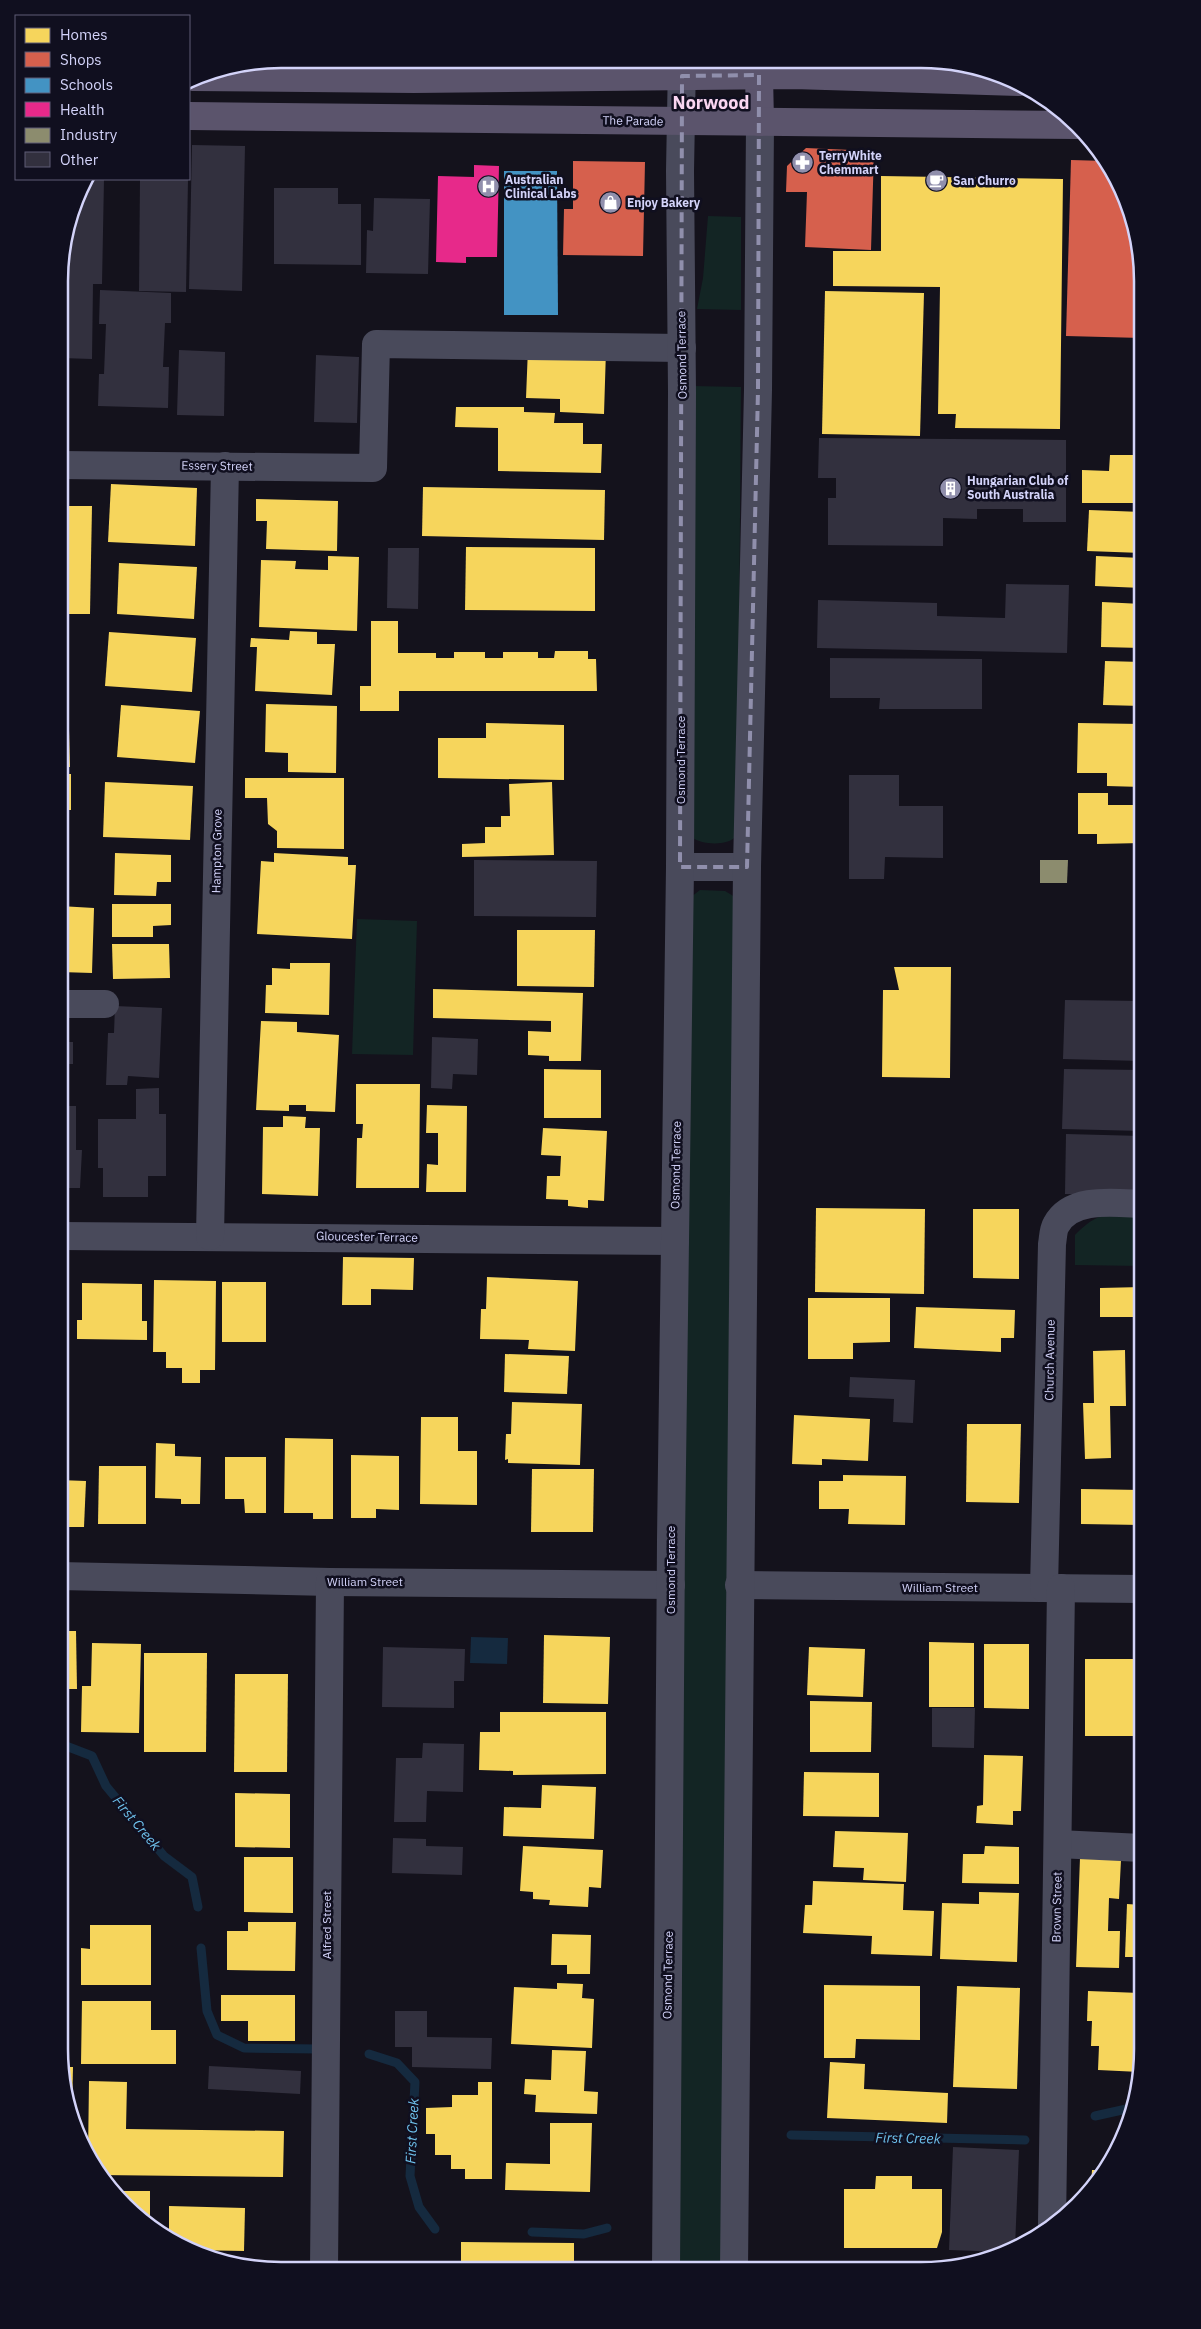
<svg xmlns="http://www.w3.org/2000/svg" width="1201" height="2329" font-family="'IBM Plex Sans',sans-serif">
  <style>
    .green { fill: #132524 }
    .water { fill: #152a3f }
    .homes { fill: #f6d55c }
    .shops { fill: #d6604d }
    .schools { fill: #4393c3 }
    .health { fill: #e7298a }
    .industry { fill: #8c8c6e }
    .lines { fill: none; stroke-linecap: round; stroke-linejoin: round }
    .stream { stroke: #152a3f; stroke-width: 9 }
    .building { fill: #32303e }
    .minor { stroke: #494a5b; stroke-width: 28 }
    .major { stroke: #5b546c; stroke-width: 28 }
    .marked { fill: none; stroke: #908fac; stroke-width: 4; stroke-dasharray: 10 6; stroke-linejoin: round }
    .labels { text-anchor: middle; stroke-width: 5; stroke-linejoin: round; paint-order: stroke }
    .street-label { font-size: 12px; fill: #d3d3f9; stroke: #100f1f }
    .poi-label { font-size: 12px; font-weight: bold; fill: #d3d3f9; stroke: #100f1f; text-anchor: start }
    .water-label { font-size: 14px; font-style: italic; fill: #6ec1ec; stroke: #100f1f }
    .district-label { font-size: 18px; font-weight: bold; fill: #f9d5f0; stroke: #100f1f }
    .rim { fill: none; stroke: #d3d3f9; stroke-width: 2.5 }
  </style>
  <rect width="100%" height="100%" fill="#14121c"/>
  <g class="green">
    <polygon points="708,216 741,217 741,310 697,309 703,278"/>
    <path d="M 693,386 L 741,387 L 738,770 L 735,837 C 728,846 700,845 692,837 Z"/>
    <polygon points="700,890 725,891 735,897 723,2270 677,2270 691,897"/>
    <polygon points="357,919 417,921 413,1055 352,1054"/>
    <path d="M 1142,1214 L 1142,1266 L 1075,1265 L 1075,1235 C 1101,1209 1108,1215 1142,1214 Z"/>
  </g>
  <polygon class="water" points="471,1637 508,1638 507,1664 470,1663"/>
  <g class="homes">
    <polygon points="881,176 1063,179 1060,429 955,428 956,414 938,414 940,287 833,286 833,251 881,251"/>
    <polygon points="825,291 924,293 920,436 822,434"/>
    <polygon points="528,348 606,350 604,414 560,412 560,399 526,398"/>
    <polygon points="456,407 524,407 524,412 555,413 554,423 583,423 583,444 602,444 601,473 498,471 498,428 455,427"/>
    <polygon points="1110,455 1142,455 1142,503 1082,503 1082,470 1109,471"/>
    <polygon points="111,484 197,488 195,546 108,542"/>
    <polygon points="423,487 605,490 604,540 422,536"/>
    <polygon points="256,499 338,501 337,551 266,549 267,521 256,521"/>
    <polygon points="60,506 92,506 90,614 60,614"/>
    <polygon points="1089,510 1142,512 1142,553 1087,551"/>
    <polygon points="466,547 595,548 595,611 465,610"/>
    <polygon points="328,556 359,557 357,631 259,627 261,560 296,561 295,569 328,570"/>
    <polygon points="1096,556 1142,558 1142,588 1095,586"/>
    <polygon points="119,563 197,567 194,619 117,614"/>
    <polygon points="1102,602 1142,604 1142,648 1101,647"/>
    <polygon points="371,621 398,621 398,653 436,653 436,658 454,658 454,652 485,652 485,658 503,658 503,652 538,652 538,658 554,658 555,651 588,651 588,659 596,659 597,691 399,691 399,711 360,711 360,686 371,686"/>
    <polygon points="290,631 317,632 317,644 335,644 332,695 255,691 257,647 250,647 251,638 289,640"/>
    <polygon points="109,632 196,638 192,692 105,686"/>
    <polygon points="1105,661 1142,662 1142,706 1103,705"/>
    <polygon points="266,704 337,706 336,773 288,772 288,753 265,752"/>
    <polygon points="121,705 200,711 195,763 117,757"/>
    <polygon points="486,723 564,725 564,780 438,778 438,738 486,738"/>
    <polygon points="1078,723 1142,724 1142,787 1107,786 1107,773 1077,773"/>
    <polygon points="60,730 69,730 70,767 60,767"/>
    <rect x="60" y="774" width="11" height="36"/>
    <polygon points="245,778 344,778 344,849 277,848 277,831 268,824 267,798 245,798"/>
    <polygon points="105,782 193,786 190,840 103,837"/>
    <polygon points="552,782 554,855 462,857 462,844 485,843 485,827 501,827 501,816 510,816 509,784"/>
    <polygon points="1078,793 1108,793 1108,805 1137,805 1138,822 1142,822 1142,843 1097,844 1097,834 1078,834"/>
    <polygon points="60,813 69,813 68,851 60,850"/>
    <polygon points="115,853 171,855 171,882 157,882 156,896 114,895"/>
    <polygon points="274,853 348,857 348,865 356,865 352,939 257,934 261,861 274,862"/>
    <polygon points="112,904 171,904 171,925 153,926 153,937 112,937"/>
    <polygon points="60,906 94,908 92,973 60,972"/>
    <polygon points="517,930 595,930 594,987 517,986"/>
    <polygon points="112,944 169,944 170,978 113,979"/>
    <polygon points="290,963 330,963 329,1015 265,1013 266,985 272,985 272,968 290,969"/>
    <polygon points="894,967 951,967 950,1078 882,1077 883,990 899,990"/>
    <polygon points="433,989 583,993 581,1061 549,1061 549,1056 528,1055 528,1031 551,1032 551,1021 433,1018"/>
    <polygon points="261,1021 297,1022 297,1032 339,1035 335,1112 306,1111 306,1105 289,1105 289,1111 256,1110"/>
    <polygon points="544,1069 601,1070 601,1118 544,1118"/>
    <polygon points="356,1084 420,1084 419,1188 356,1188 357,1138 362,1138 363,1124 356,1124"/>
    <polygon points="427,1105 467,1106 466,1192 426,1192 427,1164 438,1165 438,1133 426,1133"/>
    <polygon points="283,1116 306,1117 305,1128 320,1128 318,1196 262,1194 263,1127 283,1127"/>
    <polygon points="543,1128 607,1131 604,1201 588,1200 588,1208 568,1206 568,1200 546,1199 547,1176 560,1176 561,1156 541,1155"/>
    <polygon points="816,1208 925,1209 924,1294 815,1292"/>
    <polygon points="973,1209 1019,1209 1019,1279 973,1278"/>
    <polygon points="343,1257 414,1258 413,1290 371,1289 371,1305 342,1305"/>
    <polygon points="487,1277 578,1281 575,1351 528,1349 529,1340 480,1339 481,1309 486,1309"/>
    <polygon points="154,1280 216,1281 215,1370 200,1370 200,1383 182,1383 182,1368 166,1368 166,1352 153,1352"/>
    <rect x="222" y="1282" width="44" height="60"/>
    <polygon points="82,1283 142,1284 142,1321 147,1321 147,1340 77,1339 77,1320 82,1320"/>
    <polygon points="1142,1287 1142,1317 1100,1317 1100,1288"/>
    <polygon points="808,1298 890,1298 890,1342 853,1343 853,1359 808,1359"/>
    <polygon points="916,1307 1015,1310 1014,1338 1001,1338 1001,1352 914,1348"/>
    <polygon points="1125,1350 1126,1406 1110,1406 1111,1458 1085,1459 1083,1403 1094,1403 1093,1351"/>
    <polygon points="505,1354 569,1356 567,1394 504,1392"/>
    <polygon points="512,1402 582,1404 580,1465 508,1463 508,1459 505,1460 506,1434 511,1434"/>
    <polygon points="794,1415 870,1419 868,1461 822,1459 822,1465 792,1464"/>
    <polygon points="421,1417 458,1417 458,1451 477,1451 477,1505 420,1504"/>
    <polygon points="967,1424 1021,1424 1019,1503 966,1502"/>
    <polygon points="285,1438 333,1439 333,1519 313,1519 313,1513 284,1513"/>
    <polygon points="156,1443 175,1444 175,1456 201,1457 200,1504 181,1504 181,1499 155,1498"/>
    <polygon points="351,1455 399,1456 399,1510 376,1509 376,1518 351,1518"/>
    <polygon points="225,1457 266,1457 266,1513 245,1513 244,1499 225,1499"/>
    <polygon points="99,1466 146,1466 146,1524 98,1524"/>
    <polygon points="532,1469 594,1469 593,1532 531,1532"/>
    <polygon points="843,1475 906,1476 905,1525 848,1524 849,1509 819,1509 819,1481 843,1481"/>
    <polygon points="59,1480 86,1481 84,1527 59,1527"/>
    <polygon points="1081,1489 1142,1490 1142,1525 1081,1524"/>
    <polygon points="59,1631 76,1631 77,1689 59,1689"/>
    <polygon points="544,1635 610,1637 608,1704 543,1703"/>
    <polygon points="929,1642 974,1643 974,1707 929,1707"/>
    <polygon points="92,1643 141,1644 139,1733 81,1732 82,1686 91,1686"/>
    <polygon points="984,1644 1029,1644 1029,1709 984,1708"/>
    <polygon points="809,1647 865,1649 863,1697 807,1695"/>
    <polygon points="144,1653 207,1653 206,1752 144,1752"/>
    <rect x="1085" y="1659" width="52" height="77"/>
    <polygon points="235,1674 288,1674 287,1772 234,1772"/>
    <polygon points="810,1701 872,1702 871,1752 810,1752"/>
    <polygon points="500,1712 606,1712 606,1774 513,1775 513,1771 479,1770 480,1732 500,1732"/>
    <polygon points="984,1755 1023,1756 1021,1811 1013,1811 1013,1825 976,1823 977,1806 983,1805"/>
    <polygon points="804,1772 879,1773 879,1817 803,1816"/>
    <polygon points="542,1785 596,1787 594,1839 503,1836 504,1807 541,1808"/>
    <polygon points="235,1793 290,1794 290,1848 235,1847"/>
    <polygon points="835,1831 908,1833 906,1882 863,1880 864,1868 833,1867"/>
    <polygon points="523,1846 603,1850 601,1888 589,1887 588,1907 549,1905 550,1900 533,1899 533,1892 520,1891"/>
    <polygon points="985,1846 1019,1847 1019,1884 962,1883 963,1854 984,1854"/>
    <polygon points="244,1857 293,1857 293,1913 244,1912"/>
    <polygon points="1136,1857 1142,1857 1142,1896 1135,1896"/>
    <polygon points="1080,1858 1121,1860 1119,1899 1109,1898 1108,1931 1120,1931 1119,1968 1076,1967"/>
    <polygon points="813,1881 904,1884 903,1910 934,1911 932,1956 871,1954 872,1936 803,1933 805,1905 812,1905"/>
    <polygon points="979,1892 1019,1893 1017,1962 940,1959 942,1903 979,1904"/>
    <polygon points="1127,1904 1142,1905 1142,1957 1125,1957"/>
    <polygon points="248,1922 296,1922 295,1971 227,1970 227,1931 248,1931"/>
    <polygon points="90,1925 151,1925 151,1985 81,1985 81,1948 90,1949"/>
    <polygon points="552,1934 591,1935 590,1974 567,1974 567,1965 551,1965"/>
    <polygon points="557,1983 583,1984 582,1998 594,1999 592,2048 511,2044 514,1987 557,1989"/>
    <polygon points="824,1985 920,1986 920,2040 856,2039 855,2058 824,2058"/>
    <polygon points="957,1986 1020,1988 1017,2089 953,2087"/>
    <polygon points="1088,1991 1140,1993 1139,2015 1142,2015 1140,2072 1098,2070 1099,2046 1091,2046 1092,2021 1087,2021"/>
    <polygon points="221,1995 295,1995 295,2041 248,2041 248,2021 221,2021"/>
    <polygon points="82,2001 151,2001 151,2030 176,2030 176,2064 81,2064"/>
    <polygon points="552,2050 586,2051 584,2091 598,2092 597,2114 535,2112 536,2095 524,2094 525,2079 551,2080"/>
    <polygon points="830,2062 865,2064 864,2089 948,2093 947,2123 827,2118"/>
    <polygon points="62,2067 73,2067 72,2110 69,2110"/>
    <polygon points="89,2081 127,2082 126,2129 284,2131 283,2177 99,2175 88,2155"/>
    <polygon points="478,2082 492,2082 492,2179 465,2179 465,2169 451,2169 451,2155 435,2155 435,2134 426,2134 426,2108 452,2107 452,2095 478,2095"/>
    <polygon points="550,2123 592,2123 590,2192 505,2190 506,2163 550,2164"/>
    <polygon points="1092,2170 1104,2170 1091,2188"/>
    <polygon points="876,2176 912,2176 912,2189 942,2189 942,2232 937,2248 844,2248 844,2189 875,2189"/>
    <polygon points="114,2191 150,2191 150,2225 135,2215"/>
    <polygon points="169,2206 245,2208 244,2251 190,2250 169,2237"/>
    <polygon points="461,2242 574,2243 574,2269 461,2269"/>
  </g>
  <g class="shops">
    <polygon points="806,148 874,151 871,250 805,247 807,192 786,192 787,166"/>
    <polygon points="1071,160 1106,161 1131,210 1142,281 1142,338 1066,336"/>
    <polygon points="573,161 645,162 643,256 563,255 564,209 573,209"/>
  </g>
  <polygon class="schools" points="504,171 557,171 558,315 504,315"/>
  <polygon class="health" points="474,165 499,166 497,257 466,257 466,263 436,262 438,176 474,177"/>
  <polygon class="industry" points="1040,860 1068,860 1067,883 1040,883"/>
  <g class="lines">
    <g class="stream">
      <polyline points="66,1746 92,1756 106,1786 164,1856 192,1877 198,1907"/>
      <polyline points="201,1948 207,2011 217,2035 244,2048 319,2049"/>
      <polyline points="369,2054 397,2063 415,2082 410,2176 419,2207 435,2229"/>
      <polyline points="1095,2116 1131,2108"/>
      <polyline points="791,2135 1025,2140"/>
      <polyline points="532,2232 584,2234 607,2228"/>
    </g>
  </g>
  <g class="building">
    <polygon points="192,145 245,146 242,291 189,289"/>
    <polygon points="84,179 104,179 102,284 93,284 92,359 61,358 62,248"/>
    <polygon points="140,179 188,179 186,292 139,291"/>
    <polygon points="274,188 338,188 338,204 361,204 361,265 274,264"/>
    <polygon points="374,198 430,199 428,274 366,273 367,230 373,231"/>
    <polygon points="100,290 171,293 171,323 165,323 163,367 169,367 168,408 98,406 99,374 104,374 106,324 99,324"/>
    <polygon points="179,350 225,352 224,416 177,415"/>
    <polygon points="316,355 359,357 357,423 314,422"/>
    <polygon points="819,438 1066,440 1066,522 1023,522 1023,509 977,509 977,519 943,518 943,546 828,545 828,498 836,498 836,478 818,478"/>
    <polygon points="388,548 419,548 418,609 387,608"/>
    <polygon points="1006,584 1069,585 1067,653 817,648 818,600 937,603 937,616 1005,618"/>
    <polygon points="830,658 982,659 982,709 879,709 880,698 830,698"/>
    <polygon points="849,775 899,775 899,806 943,806 943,858 885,857 884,879 849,879"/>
    <polygon points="474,860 597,861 596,917 474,916"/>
    <polygon points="1065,1000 1142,1001 1142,1061 1063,1059"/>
    <polygon points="115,1006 162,1008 159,1078 128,1076 127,1085 106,1085 108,1033 114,1033"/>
    <polygon points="432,1037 478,1039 477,1075 453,1074 452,1089 431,1088"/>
    <rect x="60" y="1042" width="13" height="22"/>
    <polygon points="1064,1069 1142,1070 1142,1131 1062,1129"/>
    <polygon points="159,1088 159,1114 166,1114 166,1176 148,1176 148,1197 103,1197 103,1168 98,1168 98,1119 136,1119 136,1089"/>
    <polygon points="60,1106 76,1106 76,1150 82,1150 80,1188 60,1188"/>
    <polygon points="1066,1134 1142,1136 1142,1196 1065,1194"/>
    <polygon points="850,1377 915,1380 913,1423 893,1422 894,1399 849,1397"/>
    <polygon points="383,1647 465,1649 464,1681 454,1681 454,1708 382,1707"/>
    <polygon points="932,1708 975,1708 974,1748 932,1747"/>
    <polygon points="423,1743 464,1744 463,1792 427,1791 426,1822 394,1822 396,1758 422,1758"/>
    <polygon points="393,1838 426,1839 426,1846 463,1847 462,1875 392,1873"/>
    <polygon points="395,2011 427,2011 427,2037 492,2038 491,2069 412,2067 412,2047 395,2047"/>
    <polygon points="209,2066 301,2071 300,2094 208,2089"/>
    <polygon points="953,2147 1019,2150 1015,2247 1004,2252 949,2250"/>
  </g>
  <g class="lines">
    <g class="minor">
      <polyline points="60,465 373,468 376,344 682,348"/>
      <polyline points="680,867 747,867"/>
      <polyline points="60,1004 105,1004"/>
      <polyline points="60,1236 675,1241"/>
      <polyline points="210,1236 225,466"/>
      <polyline points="59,1576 330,1582 671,1585"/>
      <polyline points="739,1585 1142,1589"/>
      <path d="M 1044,1588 L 1052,1244 C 1053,1239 1053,1230 1056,1225 C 1071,1196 1116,1203 1142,1204"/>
      <polyline points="1058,1844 1142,1848"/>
      <polyline points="1052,2225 1061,1588"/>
      <polyline points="324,2269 330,1582"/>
      <polyline points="666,2270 671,1540 680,867 682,392 680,171 682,61"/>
      <polyline points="734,2270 747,867 758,390 760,122"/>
    </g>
    <g class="major">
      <polyline points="759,75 760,122"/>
      <polyline points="193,77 414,79 794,75 1019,82"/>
      <polyline points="189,116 1077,125"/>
    </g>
  </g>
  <path class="marked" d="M 759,75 L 758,390 L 747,867 L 680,867 L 682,76 Z"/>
  <defs>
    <symbol id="pharmacy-disc" viewBox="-11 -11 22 22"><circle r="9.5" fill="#908fac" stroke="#100f1f"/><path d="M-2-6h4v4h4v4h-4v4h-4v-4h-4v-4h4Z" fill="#fff"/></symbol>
    <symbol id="cafe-disc" viewBox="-11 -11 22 22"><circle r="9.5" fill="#908fac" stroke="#100f1f"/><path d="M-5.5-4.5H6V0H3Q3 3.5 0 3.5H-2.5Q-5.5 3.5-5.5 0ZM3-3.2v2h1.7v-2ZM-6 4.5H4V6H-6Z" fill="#fff"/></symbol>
    <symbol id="hospital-disc" viewBox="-11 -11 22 22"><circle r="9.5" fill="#908fac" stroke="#100f1f"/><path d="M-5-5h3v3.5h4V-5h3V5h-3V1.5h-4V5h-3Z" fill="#fff"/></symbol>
    <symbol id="shop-disc" viewBox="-11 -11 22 22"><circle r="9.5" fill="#908fac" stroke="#100f1f"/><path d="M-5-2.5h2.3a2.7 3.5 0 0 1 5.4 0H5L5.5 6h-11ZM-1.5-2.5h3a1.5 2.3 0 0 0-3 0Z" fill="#fff"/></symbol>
    <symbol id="building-disc" viewBox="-11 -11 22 22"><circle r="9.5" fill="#908fac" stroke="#100f1f"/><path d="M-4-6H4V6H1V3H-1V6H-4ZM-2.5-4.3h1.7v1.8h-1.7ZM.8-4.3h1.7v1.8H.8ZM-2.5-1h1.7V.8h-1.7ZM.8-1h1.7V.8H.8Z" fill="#fff"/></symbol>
  </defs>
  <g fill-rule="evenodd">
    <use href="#pharmacy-disc" x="790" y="150" width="25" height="25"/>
    <use href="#cafe-disc" x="924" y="168" width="25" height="25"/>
    <use href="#hospital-disc" x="476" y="174" width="25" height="25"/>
    <use href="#shop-disc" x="598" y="190" width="25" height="25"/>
    <use href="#building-disc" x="938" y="476" width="25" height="25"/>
  </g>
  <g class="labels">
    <g class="street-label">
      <text transform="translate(633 121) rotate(1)" y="4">The Parade</text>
      <text transform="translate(682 355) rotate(-91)" y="4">Osmond Terrace</text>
      <text transform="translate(217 466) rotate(1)" y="4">Essery Street</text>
      <text transform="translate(681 760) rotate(-90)" y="4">Osmond Terrace</text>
      <text transform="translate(217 851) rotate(-89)" y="4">Hampton Grove</text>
      <text transform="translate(676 1165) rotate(-89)" y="4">Osmond Terrace</text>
      <text transform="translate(367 1237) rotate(1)" y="4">Gloucester Terrace</text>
      <text transform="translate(1050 1360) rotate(-89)" y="4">Church Avenue</text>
      <text transform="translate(671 1570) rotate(-90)" y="4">Osmond Terrace</text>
      <text x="365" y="1586">William Street</text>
      <text x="940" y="1592">William Street</text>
      <text transform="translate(1057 1907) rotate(-89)" y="4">Brown Street</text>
      <text transform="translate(327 1925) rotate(-90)" y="4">Alfred Street</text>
      <text transform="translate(668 1975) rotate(-89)" y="4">Osmond Terrace</text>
    </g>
    <g class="poi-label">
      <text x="819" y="160">TerryWhite<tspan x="819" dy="14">Chemmart</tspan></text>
      <text x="505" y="184">Australian<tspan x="505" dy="14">Clinical Labs</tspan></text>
      <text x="953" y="185">San Churro</text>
      <text x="627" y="207">Enjoy Bakery</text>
      <text x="967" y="485">Hungarian Club of<tspan x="967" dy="14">South Australia</tspan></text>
    </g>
    <g class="water-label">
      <text transform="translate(137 1823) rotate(50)" y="5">First Creek</text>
      <text transform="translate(412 2131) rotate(-87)" y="5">First Creek</text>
      <text transform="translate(908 2138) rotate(1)" y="5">First Creek</text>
    </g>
    <g class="district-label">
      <text x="711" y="109">Norwood</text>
    </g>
  </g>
  <path d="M0 0H1201V2329H0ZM281 68H921A213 213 0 0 1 1134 281V2049A213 213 0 0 1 921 2262H281A213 213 0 0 1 68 2049V281A213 213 0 0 1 281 68Z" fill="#100f1f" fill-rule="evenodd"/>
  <path class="rim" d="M281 68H921A213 213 0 0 1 1134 281V2049A213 213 0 0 1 921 2262H281A213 213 0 0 1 68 2049V281A213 213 0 0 1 281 68Z"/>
  <rect x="15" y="15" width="175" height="165" fill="#100f1f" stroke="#5e5d76"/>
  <rect x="25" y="28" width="25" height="15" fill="#f6d55c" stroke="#5e5d76"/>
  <text x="60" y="40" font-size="15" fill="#d3d3f9">Homes</text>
  <rect x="25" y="52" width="25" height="15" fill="#d6604d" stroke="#5e5d76"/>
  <text x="60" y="65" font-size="15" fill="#d3d3f9">Shops</text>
  <rect x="25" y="78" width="25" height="15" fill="#4393c3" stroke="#5e5d76"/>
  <text x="60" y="90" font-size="15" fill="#d3d3f9">Schools</text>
  <rect x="25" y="102" width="25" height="15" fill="#e7298a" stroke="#5e5d76"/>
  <text x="60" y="115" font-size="15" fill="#d3d3f9">Health</text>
  <rect x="25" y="128" width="25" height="15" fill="#8c8c6e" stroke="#5e5d76"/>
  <text x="60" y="140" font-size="15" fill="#d3d3f9">Industry</text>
  <rect x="25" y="152" width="25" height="15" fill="#32303e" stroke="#5e5d76"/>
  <text x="60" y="165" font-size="15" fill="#d3d3f9">Other</text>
</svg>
